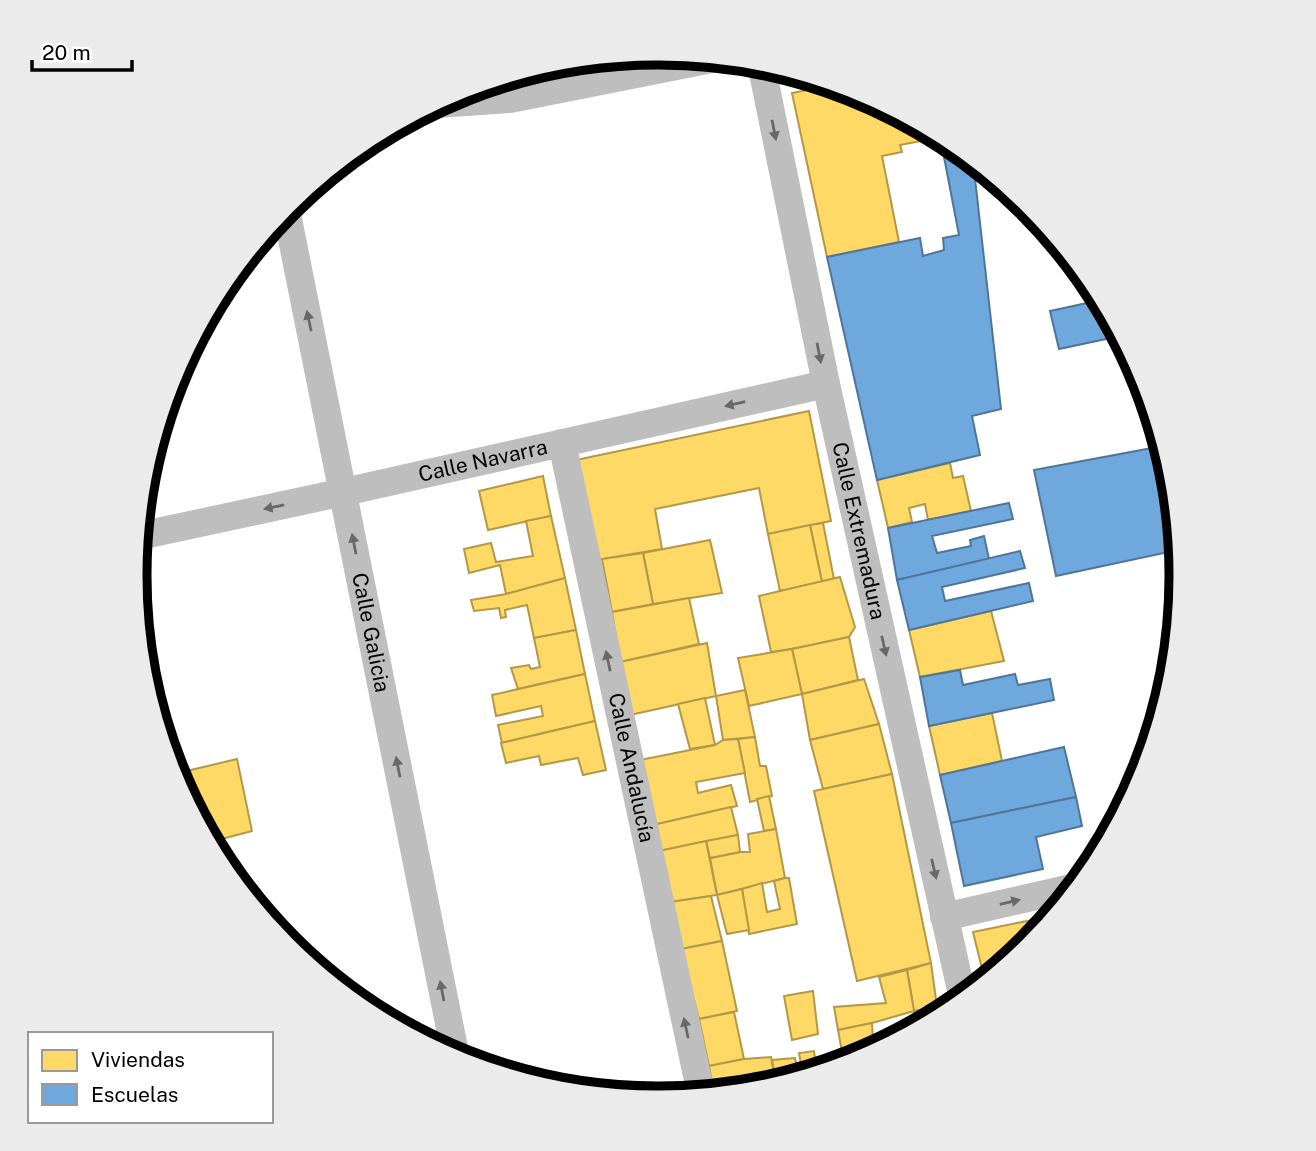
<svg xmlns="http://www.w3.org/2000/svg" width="1316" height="1151" font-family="'Public Sans',sans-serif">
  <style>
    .homes { fill: #ffd966; stroke: #b29847; stroke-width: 2 }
    .schools { fill: #6fa8dc; stroke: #4e769a; stroke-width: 2 }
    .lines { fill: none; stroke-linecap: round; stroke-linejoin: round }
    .street { stroke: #bebebe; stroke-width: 28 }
    .oneway { fill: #686868 }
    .labels { text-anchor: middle; stroke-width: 7; stroke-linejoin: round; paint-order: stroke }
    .street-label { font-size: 21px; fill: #000; stroke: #fff }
    .rim { fill: none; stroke: #000; stroke-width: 9 }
  </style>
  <rect width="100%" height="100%" fill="#fff"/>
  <g class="homes">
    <polygon points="832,85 859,92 901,115 902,118 906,118 918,124 921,141 900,145 902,152 882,156 899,242 827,257 792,93"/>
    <polygon points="918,124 939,135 921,139"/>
    <polygon points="809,411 831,521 768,534 759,488 655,509 662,549 597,560 576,460"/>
    <polygon points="950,463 953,478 963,476 971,511 928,520 925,504 909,508 912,522 888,528 877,480"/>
    <polygon points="543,476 551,516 488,530 479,491"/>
    <polygon points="551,516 565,578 506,594 500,565 469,573 464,549 491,543 496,562 533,556 526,521"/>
    <polygon points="823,523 834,579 822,582 810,525"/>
    <polygon points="810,525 822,582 780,591 768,534"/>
    <polygon points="710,540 722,593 653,604 643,553"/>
    <polygon points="643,553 653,604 612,612 602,559"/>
    <polygon points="840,577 855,627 849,637 792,649 771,652 759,596"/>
    <polygon points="565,578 576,630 534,638 527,605 505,610 506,617 501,618 499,608 474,611 471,600 506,594"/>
    <polygon points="689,598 699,644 620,662 612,612"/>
    <polygon points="991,611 1004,661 920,677 909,630"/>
    <polygon points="576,630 585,674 518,689 511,668 529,665 531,669 540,667 534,638"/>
    <polygon points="849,637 858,680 802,694 792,649"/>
    <polygon points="707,643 716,696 630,715 620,662"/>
    <polygon points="792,649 802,694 749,706 738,658"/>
    <polygon points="585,674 595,721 502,743 498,725 543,716 541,706 496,716 492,695"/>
    <polygon points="864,679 879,724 810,740 802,694"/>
    <polygon points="745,690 755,737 723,740 716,696"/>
    <polygon points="705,698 715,745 690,749 678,704"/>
    <polygon points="992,713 1002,761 940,775 929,726"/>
    <polygon points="595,721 606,770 583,775 578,758 541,765 539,756 506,763 501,743"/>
    <polygon points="879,724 892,774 823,789 810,740"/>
    <polygon points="755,737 760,766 766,766 772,796 750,802 738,739"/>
    <polygon points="738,739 745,773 696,782 698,793 731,785 737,806 653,825 640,760 715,745 723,740"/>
    <polygon points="237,759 252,831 210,842 174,774"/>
    <polygon points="892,774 931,963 857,981 814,791"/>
    <polygon points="769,796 776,829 764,831 757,799"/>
    <polygon points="731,807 738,835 659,851 653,825"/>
    <polygon points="776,829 785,878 717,895 710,858 740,852 750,852 748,834"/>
    <polygon points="738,835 740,852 710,858 706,841"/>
    <polygon points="706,841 717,895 670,902 659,851"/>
    <polygon points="785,878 789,878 797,924 749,934 742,889 762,883 767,912 780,909 774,881"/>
    <polygon points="742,889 749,930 727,934 717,895"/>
    <polygon points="711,896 722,941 681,949 670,902"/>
    <polygon points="1051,916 1028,946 985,981 973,932"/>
    <polygon points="722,941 737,1011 699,1019 681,949"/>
    <polygon points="931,963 937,1007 914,1011 907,970"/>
    <polygon points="907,970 914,1011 872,1023 838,1030 834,1007 886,1003 879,977"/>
    <polygon points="813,991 818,1034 792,1040 784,996"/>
    <polygon points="937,1007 939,1016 917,1027 914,1011"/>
    <polygon points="734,1012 744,1059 709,1066 699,1019"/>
    <polygon points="872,1023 873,1041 882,1041 883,1045 858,1059 844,1063 838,1030"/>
    <polygon points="814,1051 817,1071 803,1076 799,1053"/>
    <polygon points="771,1057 776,1083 760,1089 714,1093 709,1066 744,1059"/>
    <polygon points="795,1058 799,1077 776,1083 772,1060"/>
  </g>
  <g class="schools">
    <polygon points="964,154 973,161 1001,409 972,416 980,455 877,480 827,257 920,238 923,256 944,250 943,238 959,235 944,157"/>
    <polygon points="1101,300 1120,336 1059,349 1050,311"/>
    <polygon points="1163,446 1171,474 1178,550 1056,576 1034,470"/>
    <polygon points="1009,503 1013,519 932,536 937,553 971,546 970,540 984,536 989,559 897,580 888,528"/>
    <polygon points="1020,551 1025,568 942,587 945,601 1029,583 1033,601 909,630 897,580"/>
    <polygon points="960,670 963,685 1015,674 1018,685 1050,679 1054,700 929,726 920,677"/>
    <polygon points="1064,747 1076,797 951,823 940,775"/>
    <polygon points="1076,797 1082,826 1036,837 1043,869 964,886 951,823"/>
  </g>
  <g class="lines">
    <g class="street">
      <path id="s1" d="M 761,63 L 826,384 L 963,999"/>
      <polyline points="437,104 510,99 717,58"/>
      <path id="s2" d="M 286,209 L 456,1058"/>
      <path id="s3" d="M 562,443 L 701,1094"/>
      <path id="s4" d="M 139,536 L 344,492 L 826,384"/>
      <polyline points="944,917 1076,887"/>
    </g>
  </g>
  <defs><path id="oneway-solid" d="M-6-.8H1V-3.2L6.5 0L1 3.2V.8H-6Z" transform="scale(1.75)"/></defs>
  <g class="oneway">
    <use href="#oneway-solid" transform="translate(774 130) rotate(79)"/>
    <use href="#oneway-solid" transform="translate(309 321) rotate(-102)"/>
    <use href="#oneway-solid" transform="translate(819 353) rotate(79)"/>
    <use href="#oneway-solid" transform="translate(735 404) rotate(167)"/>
    <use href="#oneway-solid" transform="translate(274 507) rotate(168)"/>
    <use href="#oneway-solid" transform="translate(354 544) rotate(-101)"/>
    <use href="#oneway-solid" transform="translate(884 646) rotate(77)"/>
    <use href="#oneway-solid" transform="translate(608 661) rotate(-102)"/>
    <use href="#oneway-solid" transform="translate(398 767) rotate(-101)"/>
    <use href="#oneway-solid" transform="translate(934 869) rotate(77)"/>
    <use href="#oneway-solid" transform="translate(1010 902) rotate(-13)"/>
    <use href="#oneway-solid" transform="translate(442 991) rotate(-101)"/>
    <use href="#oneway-solid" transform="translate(686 1028) rotate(-102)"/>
  </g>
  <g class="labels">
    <g class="street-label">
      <text dy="7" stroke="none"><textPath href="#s4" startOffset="352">Calle Navarra</textPath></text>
      <text dy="7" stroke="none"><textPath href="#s1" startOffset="478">Calle Extremadura</textPath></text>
      <text dy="7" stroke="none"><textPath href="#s2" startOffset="432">Calle Galicia</textPath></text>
      <text dy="7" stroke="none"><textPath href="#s3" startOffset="332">Calle Andalucía</textPath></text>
    </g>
  </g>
  <path d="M0 0H1316V1151H0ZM657 65H659A510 510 0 0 1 1169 575V576A510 510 0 0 1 659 1086H657A510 510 0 0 1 147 576V575A510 510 0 0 1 657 65Z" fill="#ebebeb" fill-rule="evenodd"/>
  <path class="rim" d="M657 65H659A510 510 0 0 1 1169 575V576A510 510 0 0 1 659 1086H657A510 510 0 0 1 147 576V575A510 510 0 0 1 657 65Z"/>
  <rect x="28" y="1032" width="245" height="91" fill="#ffffff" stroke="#999999" stroke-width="2"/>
  <rect x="42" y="1050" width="35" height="21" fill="#ffd966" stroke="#999999" stroke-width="2"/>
  <text x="91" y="1067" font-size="21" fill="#000000">Viviendas</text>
  <rect x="42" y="1084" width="35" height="21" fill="#6fa8dc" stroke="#999999" stroke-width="2"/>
  <text x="91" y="1102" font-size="21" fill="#000000">Escuelas</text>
  <path d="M32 60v10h100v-10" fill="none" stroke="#000000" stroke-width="3.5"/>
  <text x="42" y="60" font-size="21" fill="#000000" stroke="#ffffff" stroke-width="5" paint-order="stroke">20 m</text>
</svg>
